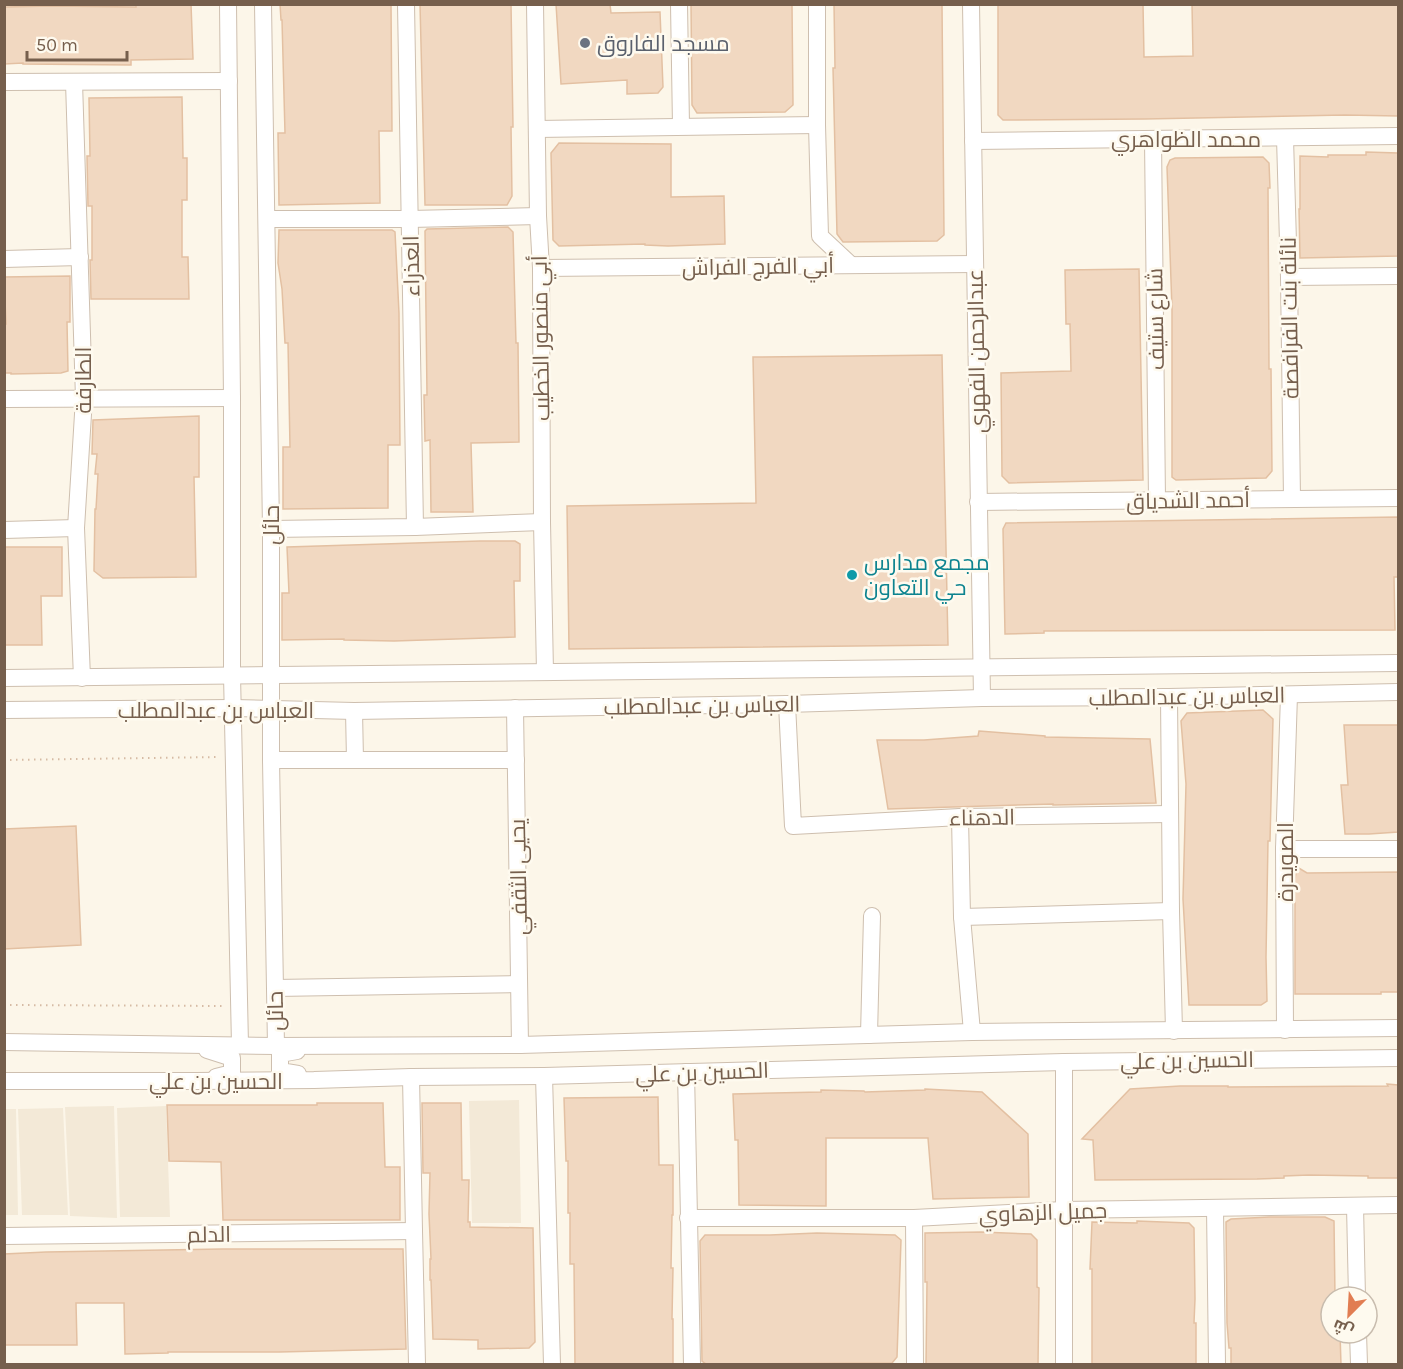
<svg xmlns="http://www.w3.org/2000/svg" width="1403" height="1369" font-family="Karla,Cairo,sans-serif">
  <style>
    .residential { fill: #f3e9d7 }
    .building { fill: #f1d8c1; stroke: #e3c0a2; stroke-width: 1.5 }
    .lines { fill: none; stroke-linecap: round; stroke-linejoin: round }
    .minor-casing { stroke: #cebfaf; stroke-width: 18 }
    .path { stroke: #d6bba4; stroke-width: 2; stroke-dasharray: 1.5 4.5; stroke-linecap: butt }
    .minor { stroke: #fff; stroke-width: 16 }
    .worship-dot { fill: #6b7280; stroke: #fefaef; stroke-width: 2 }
    .culture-dot { fill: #0f9aa8; stroke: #fefaef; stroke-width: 2 }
    .labels { text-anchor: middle; stroke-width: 5; stroke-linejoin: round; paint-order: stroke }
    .worship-label { font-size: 22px; fill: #5b616d; stroke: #fefaef; text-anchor: start }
    .street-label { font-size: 22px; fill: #765f4d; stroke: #fefaef }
    .culture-label { font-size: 22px; fill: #0d838f; stroke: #fefaef; text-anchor: start }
  </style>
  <rect width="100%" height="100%" fill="#fcf6e9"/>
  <g class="residential">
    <polygon points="519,1100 521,1223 472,1223 469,1101"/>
    <polygon points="114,1106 117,1218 70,1216 65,1107"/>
    <polygon points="166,1106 170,1217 120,1217 117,1108"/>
    <polygon points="63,1108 68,1215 22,1215 18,1109"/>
    <polygon points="5,1109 16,1109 18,1215 5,1215"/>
  </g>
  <g class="building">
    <polygon points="136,4 191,4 193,59 131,60 131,65 23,64 23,63 4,64 4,7 52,6 136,7"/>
    <polygon points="280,4 391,4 392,131 379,131 380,203 279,205 278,133 285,133 282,20 281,20"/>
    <polygon points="420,4 511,4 513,127 511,127 512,196 507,205 425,205"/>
    <polygon points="556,4 610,4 611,13 660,12 663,87 658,93 627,94 627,80 561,84"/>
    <polygon points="691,4 792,5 793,105 785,112 697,113 692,105"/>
    <polygon points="834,4 942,4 944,235 937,241 843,242 837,234 833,68 835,68"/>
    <polygon points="998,4 1143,4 1144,57 1193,56 1192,4 1398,4 1398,116 1345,115 1145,119 1003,120 998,115"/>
    <polygon points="182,97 183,158 187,158 187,200 182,200 182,257 188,257 189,299 91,299 90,260 92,260 92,206 88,206 87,156 90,156 89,98"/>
    <polygon points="559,143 671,144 671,197 724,196 725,244 668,246 645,245 645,244 559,246 553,240 551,153"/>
    <polygon points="1366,152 1398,153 1398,256 1300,258 1299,209 1300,209 1300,156 1328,157 1328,155 1366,155"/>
    <polygon points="1263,157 1269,163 1270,188 1268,188 1269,369 1271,369 1272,471 1266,478 1176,480 1172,477 1172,309 1167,167 1170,160 1175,158"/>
    <polygon points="508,227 513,232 516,343 518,343 519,442 471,443 473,512 431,512 430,440 425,441 424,395 427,395 425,231 427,229"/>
    <polygon points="279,230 392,230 395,232 399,313 400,445 388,445 388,508 283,509 283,447 290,447 288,343 285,343 282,289 278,263"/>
    <polygon points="1139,269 1143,480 1009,483 1002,476 1001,373 1071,371 1070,324 1066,324 1065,270"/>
    <polygon points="70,276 70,322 67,322 68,371 61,373 11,374 11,373 4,373 4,324 6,324 4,277"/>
    <polygon points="942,355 948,645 569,649 567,506 756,503 753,357"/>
    <polygon points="199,416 199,477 194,477 196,577 103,578 94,571 95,509 96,509 98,474 95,474 97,454 92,454 93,420"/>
    <polygon points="1398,517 1398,577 1394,577 1395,630 1044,631 1044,633 1005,634 1003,529 1006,523"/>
    <polygon points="480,541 515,541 520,544 520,581 514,581 515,637 394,641 344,640 344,639 282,640 282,593 289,593 287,547"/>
    <polygon points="4,547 62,547 62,596 41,596 42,645 4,645"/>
    <polygon points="1263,710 1273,719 1270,841 1268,841 1266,957 1267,1001 1261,1005 1189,1005 1183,899 1186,784 1181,721 1187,713"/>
    <polygon points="1344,725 1398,725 1398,832 1369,834 1345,834 1341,785 1348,785"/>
    <polygon points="979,731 1045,736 1045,737 1150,739 1156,803 1053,805 1053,804 888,809 877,740 924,740 978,736"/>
    <polygon points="76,826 81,945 4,949 4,829"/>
    <polygon points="1297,867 1307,873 1398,872 1398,992 1381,992 1381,994 1295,994 1295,879"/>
    <polygon points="1387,1084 1398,1085 1398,1178 1368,1178 1368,1176 1309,1175 1284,1176 1284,1178 1257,1179 1095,1180 1093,1140 1082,1139 1130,1089 1180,1086 1228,1086 1228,1087 1388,1086"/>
    <polygon points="925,1089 982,1092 1028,1134 1029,1197 933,1199 928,1138 826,1138 826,1206 739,1205 738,1140 735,1140 733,1094 821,1092 821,1090 864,1091 865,1092 925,1090"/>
    <polygon points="658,1097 659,1165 673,1165 673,1215 672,1215 671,1268 673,1268 672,1319 673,1319 673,1365 575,1365 574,1264 570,1264 570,1213 568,1213 568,1161 566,1161 564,1098"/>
    <polygon points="317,1103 383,1103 385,1167 400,1167 400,1220 223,1220 221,1162 169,1161 167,1105 317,1105"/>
    <polygon points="422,1103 461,1103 462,1180 469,1180 468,1222 470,1222 470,1227 533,1228 535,1342 529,1348 478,1349 478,1340 433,1339 431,1280 430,1280 430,1259 431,1259 429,1214 430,1173 423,1173"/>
    <polygon points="1269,1217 1325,1217 1334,1221 1335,1297 1331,1297 1331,1333 1340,1333 1341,1365 1231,1365 1231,1348 1229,1348 1227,1323 1226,1222 1231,1219"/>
    <polygon points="1137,1221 1189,1223 1194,1228 1195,1299 1194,1323 1196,1323 1196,1365 1092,1365 1092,1269 1090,1269 1092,1222 1137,1223"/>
    <polygon points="981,1232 1031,1234 1037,1240 1037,1287 1039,1288 1038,1365 926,1365 927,1282 925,1282 925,1233"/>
    <polygon points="817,1233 895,1235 901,1240 897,1357 892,1363 706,1364 702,1361 700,1241 705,1235 770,1235"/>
    <polygon points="222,1249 403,1249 406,1349 279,1352 168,1352 168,1353 125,1354 124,1303 76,1303 77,1345 4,1345 4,1254 46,1252"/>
  </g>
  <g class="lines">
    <defs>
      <g id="minor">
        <polyline points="228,4 232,398 232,675 240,1045"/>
        <polyline points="263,4 271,529 271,760 276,1046"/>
        <polyline points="406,4 415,527"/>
        <polyline points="535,4 538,216 541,268 542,522 545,672"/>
        <polyline points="679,4 681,126"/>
        <polyline points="817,4 817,125 820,236 851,265"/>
        <polyline points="971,4 982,698"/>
        <polyline points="4,82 229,81"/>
        <polyline points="74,82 84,398 76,528 82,678"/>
        <polyline points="537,129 817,125"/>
        <polyline points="1285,138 1289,277 1292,499"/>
        <polyline points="1153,139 1157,500"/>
        <polyline points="973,141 1398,136"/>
        <polyline points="267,219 410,219 538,216"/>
        <polyline points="4,259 80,257"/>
        <polyline points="541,268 975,264"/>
        <polyline points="1289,277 1398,276"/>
        <polyline points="4,399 232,398"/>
        <polyline points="978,502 1398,498"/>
        <polyline points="271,529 415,527 542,522"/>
        <polyline points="4,530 76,528"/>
        <path d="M 4,678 C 469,673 934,670 1398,663"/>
        <polyline points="1169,697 1171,911 1174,1031"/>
        <polyline points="787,704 793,826 960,817 1170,814"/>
        <polyline points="515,708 520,1045"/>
        <polyline points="4,710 233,708 354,711 787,704 982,698 1169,697 1398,692"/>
        <polyline points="354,711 355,760"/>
        <polyline points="271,760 516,760"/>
        <polyline points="960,817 962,917 972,1032"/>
        <polyline points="1284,849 1398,849"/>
        <polyline points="962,917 1171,911"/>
        <polyline points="275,988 519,984"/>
        <polyline points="1285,1030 1284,849 1289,695"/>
        <polyline points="869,1035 872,916"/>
        <polyline points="4,1042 276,1046 520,1045 972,1032 1398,1028"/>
        <polyline points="207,1050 232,1058 232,1073 216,1077"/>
        <polyline points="297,1051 280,1054 280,1071 298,1074"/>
        <polyline points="1064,1062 1064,1364"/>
        <polyline points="686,1072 692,1364"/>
        <polyline points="544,1076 552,1364"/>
        <polyline points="411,1077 414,1231 417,1364"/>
        <polyline points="4,1081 195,1081 314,1080 411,1077 544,1076 1064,1062 1398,1058"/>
        <polyline points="1355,1206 1357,1297"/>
        <polyline points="1215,1208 1217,1364"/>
        <polyline points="688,1218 914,1218 1063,1210 1398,1205"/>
        <polyline points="914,1218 915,1364"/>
        <polyline points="4,1236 414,1231"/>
        <polyline points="1358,1333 1359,1364"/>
      </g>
    </defs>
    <use href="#minor" class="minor-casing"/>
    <g class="path">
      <polyline points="4,760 219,757"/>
      <polyline points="4,1005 224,1006"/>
    </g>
    <use href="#minor" class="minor"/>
  </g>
  <circle class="worship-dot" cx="585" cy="43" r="6"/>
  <circle class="culture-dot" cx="852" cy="575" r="6"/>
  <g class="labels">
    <g class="worship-label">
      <text x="597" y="51">مسجد الفاروق</text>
    </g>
    <g class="street-label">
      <text x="1186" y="147">محمد الظواهري</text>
      <text transform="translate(411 266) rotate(-91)" y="8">العذراء</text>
      <text transform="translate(758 266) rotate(-1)" y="8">أبي الفرج الفراش</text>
      <text transform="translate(1289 318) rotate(-91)" y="8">نائلة بنت الفرافصة</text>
      <text transform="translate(1155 319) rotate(-91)" y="8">شارع ستيف</text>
      <text transform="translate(540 338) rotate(-91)" y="8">أبي منصور الخطيب</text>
      <text transform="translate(976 351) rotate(-91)" y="8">عبدالرحمن الفهري</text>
      <text transform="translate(83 380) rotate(-90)" y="8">الطارفة</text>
      <text transform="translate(1188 500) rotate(-1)" y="8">أحمد الشدياق</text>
      <text transform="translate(271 525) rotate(-90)" y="8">حائل</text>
      <text transform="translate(1187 696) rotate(-1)" y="8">العباس بن عبدالمطلب</text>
      <text transform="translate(702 705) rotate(-1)" y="8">العباس بن عبدالمطلب</text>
      <text x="216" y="718">العباس بن عبدالمطلب</text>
      <text transform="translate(982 817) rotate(-1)" y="8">الدهناء</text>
      <text transform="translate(1285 862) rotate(-90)" y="8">الصويدرة</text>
      <text transform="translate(518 877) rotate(-91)" y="8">يحيى الثقفي</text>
      <text transform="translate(275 1011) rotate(-91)" y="8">حائل</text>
      <text transform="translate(1187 1060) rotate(-1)" y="8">الحسين بن علي</text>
      <text transform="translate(702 1072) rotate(-2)" y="8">الحسين بن علي</text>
      <text x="216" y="1089">الحسين بن علي</text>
      <text transform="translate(1043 1212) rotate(-2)" y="8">جميل الزهاوي</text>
      <text transform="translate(209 1234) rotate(-1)" y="8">الدلم</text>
    </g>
    <g class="culture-label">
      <text x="864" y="570">مجمع مدارس<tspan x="864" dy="25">حي التعاون</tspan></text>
    </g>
  </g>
  <rect width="1403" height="1369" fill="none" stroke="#765f4d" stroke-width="12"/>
  <g transform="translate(1349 1315) rotate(204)"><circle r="28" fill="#fefaef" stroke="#c8bcae" stroke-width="1.5"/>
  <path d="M0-4.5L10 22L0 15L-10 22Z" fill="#e17d52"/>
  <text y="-9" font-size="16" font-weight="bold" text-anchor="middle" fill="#765f4d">ش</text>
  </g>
  <path d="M27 51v9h100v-9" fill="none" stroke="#765f4d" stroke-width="3"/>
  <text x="36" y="51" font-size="18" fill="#765f4d" stroke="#fefaef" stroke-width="4.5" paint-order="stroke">50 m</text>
</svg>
